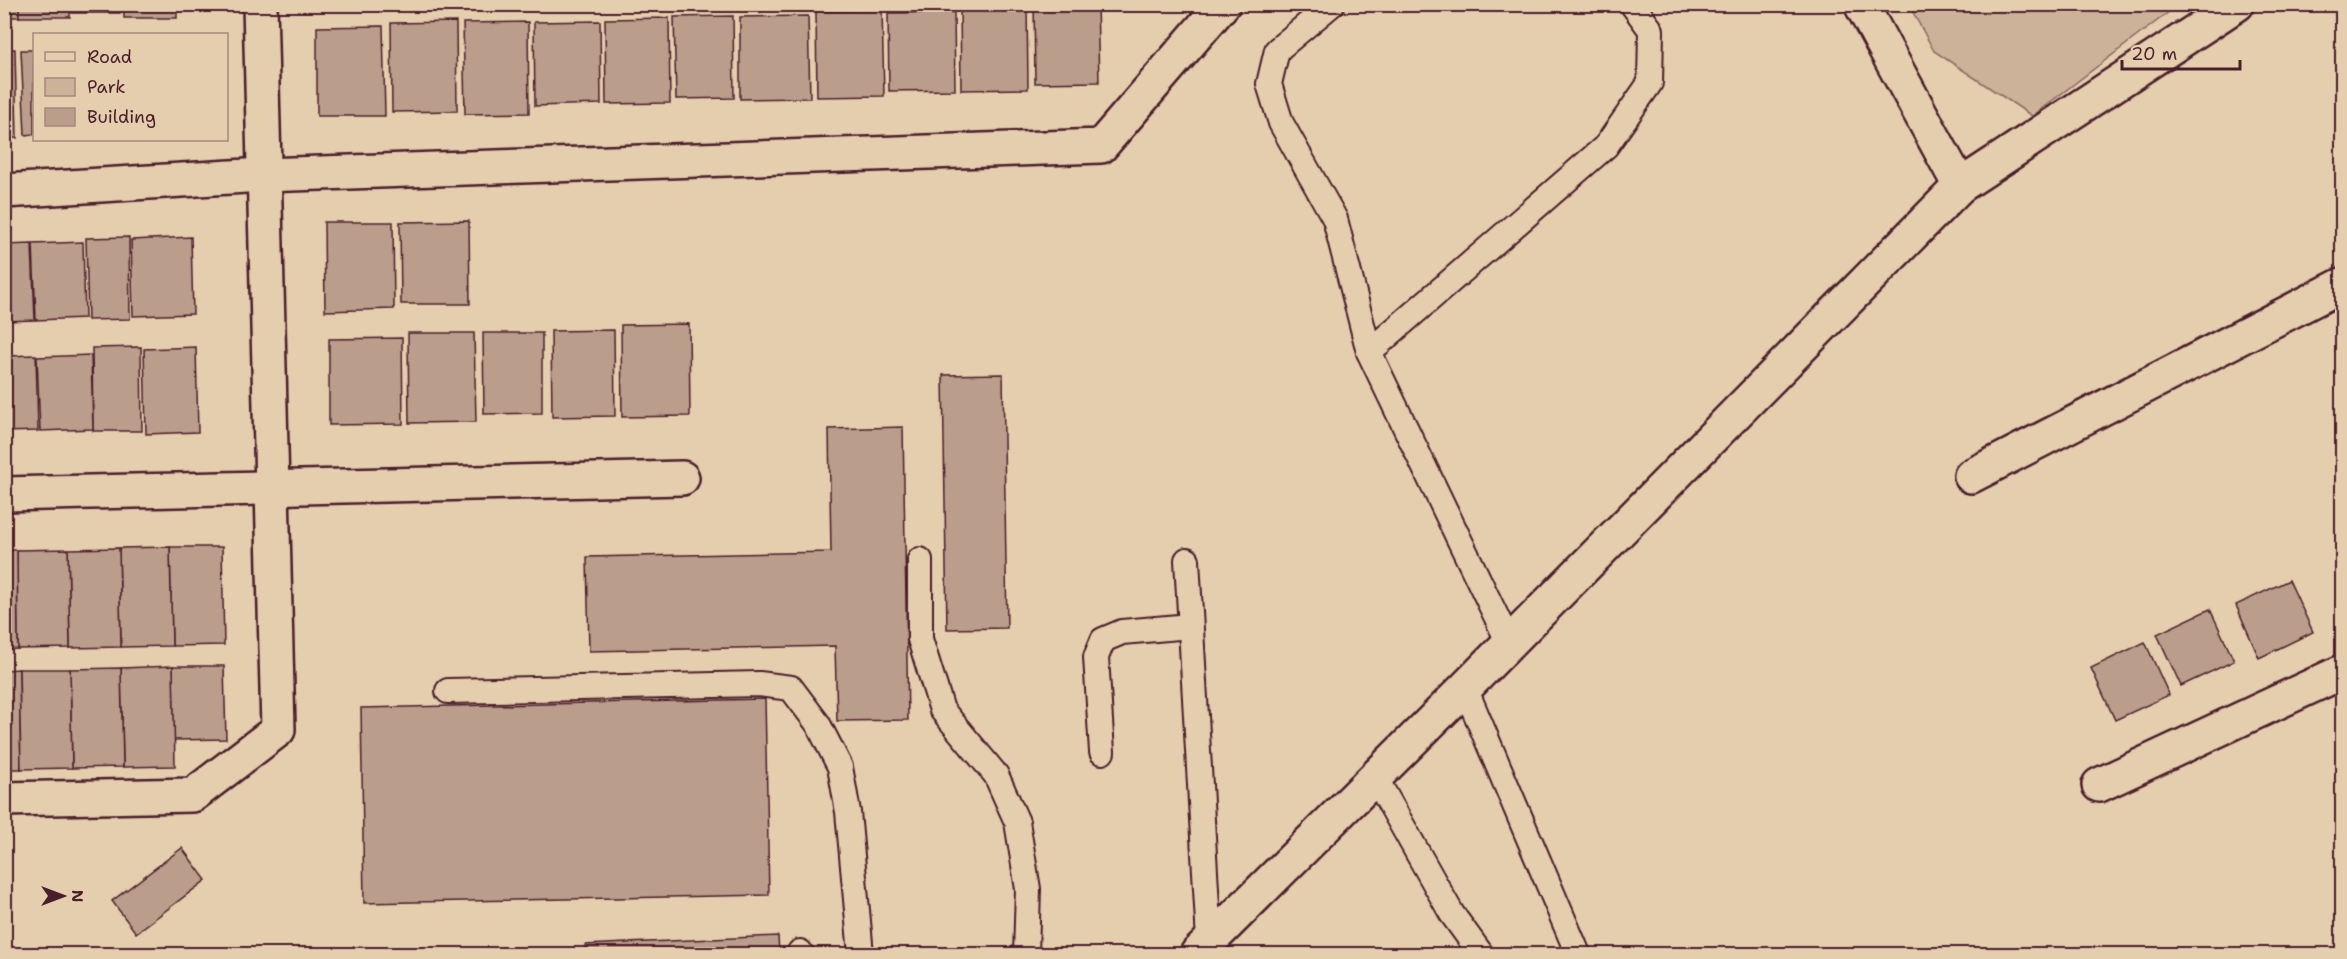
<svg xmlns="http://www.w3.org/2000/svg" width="2347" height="959" font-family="'Shantell Sans',sans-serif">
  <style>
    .green { fill: #ccb299; stroke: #8b6862; stroke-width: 1.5 }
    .building { fill: #ba9d8a; stroke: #4a1f2b; stroke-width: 1.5 }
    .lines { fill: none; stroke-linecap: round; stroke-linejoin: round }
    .lane-casing { stroke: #4a1f2b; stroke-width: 28 }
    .street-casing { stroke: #4a1f2b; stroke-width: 38 }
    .secondary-casing { stroke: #4a1f2b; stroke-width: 38 }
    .lane { stroke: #e5ceae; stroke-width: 24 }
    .street { stroke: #e5ceae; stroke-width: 33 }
    .secondary { stroke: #e5ceae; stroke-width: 33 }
  </style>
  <rect width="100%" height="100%" fill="#e5ceae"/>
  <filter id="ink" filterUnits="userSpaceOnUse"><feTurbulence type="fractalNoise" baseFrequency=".0167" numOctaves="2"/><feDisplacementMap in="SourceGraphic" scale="12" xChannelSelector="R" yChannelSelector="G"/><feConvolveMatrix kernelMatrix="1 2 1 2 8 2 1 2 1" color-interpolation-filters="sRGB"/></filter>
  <g filter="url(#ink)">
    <polygon class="green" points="1909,5 2178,5 2032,116 1934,51"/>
    <g class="building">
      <rect x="4" y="4" width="15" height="13"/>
      <rect x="19" y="4" width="51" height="13"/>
      <rect x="72" y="4" width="48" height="9"/>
      <rect x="124" y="4" width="53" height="14"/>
      <polygon points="1027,4 1028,89 961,90 960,5"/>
      <polygon points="1034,4 1097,4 1099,82 1035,83"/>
      <polygon points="882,10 884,96 817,97 816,11"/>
      <polygon points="954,12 955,90 889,91 888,13"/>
      <polygon points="733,16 734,98 676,99 674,17"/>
      <polygon points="808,16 810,98 740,99 740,17"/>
      <polygon points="669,18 670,103 606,104 605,19"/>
      <polygon points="600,21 601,104 535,106 534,22"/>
      <polygon points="456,22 457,111 392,112 391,23"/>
      <polygon points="528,22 529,113 465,114 463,23"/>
      <polygon points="383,26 385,116 317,116 317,27"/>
      <polygon points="4,49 15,49 17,138 4,138"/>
      <polygon points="21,50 34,50 34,134 25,135"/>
      <polygon points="469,221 470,304 401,304 400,222"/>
      <polygon points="324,222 393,222 394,309 325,311"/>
      <polygon points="129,237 130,319 88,320 86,238"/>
      <polygon points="191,237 193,314 133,316 131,240"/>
      <polygon points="83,242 85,318 36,320 33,244"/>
      <polygon points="32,244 35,320 4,321 4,245"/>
      <polygon points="689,324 690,416 622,417 621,325"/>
      <polygon points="614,330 615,416 552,417 551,331"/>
      <polygon points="408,333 474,333 476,422 409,423"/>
      <polygon points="483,333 542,333 542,413 484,414"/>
      <polygon points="402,338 403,424 329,425 329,339"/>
      <polygon points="141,347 142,431 93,431 92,348"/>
      <polygon points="196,347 198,432 146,434 144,349"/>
      <polygon points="36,355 38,431 4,432 4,356"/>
      <polygon points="91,355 93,429 40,431 37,357"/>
      <polygon points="1003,374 1007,628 947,629 943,375"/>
      <polygon points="903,427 908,720 837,721 835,646 589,651 587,557 831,552 829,429"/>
      <polygon points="170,547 222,547 224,645 172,646"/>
      <polygon points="170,547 172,646 121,647 119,548"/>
      <polygon points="119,548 121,647 70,648 68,549"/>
      <polygon points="68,549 70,648 18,649 17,550"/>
      <polygon points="4,550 17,550 18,649 4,650"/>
      <polygon points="2289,580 2313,632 2259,658 2236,605"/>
      <polygon points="2210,609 2234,661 2181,686 2157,634"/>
      <polygon points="2145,642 2169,695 2115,720 2091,668"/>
      <polygon points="173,666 224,666 226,739 174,740"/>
      <polygon points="173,666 175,766 123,767 121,668"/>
      <polygon points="121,668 123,767 72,768 70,669"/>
      <polygon points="19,669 21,769 4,769 4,670"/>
      <polygon points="19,669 70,669 72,768 21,769"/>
      <polygon points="765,699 769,895 364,903 361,708"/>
      <polygon points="182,848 206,880 136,933 112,901"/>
      <polygon points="778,936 779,954 586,954 585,945"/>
    </g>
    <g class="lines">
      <defs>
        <g id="lane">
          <polyline points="1332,4 1277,50 1269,84 1281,123 1335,219 1369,352 1509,643"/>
          <polyline points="1369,352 1606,146 1650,83 1651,30 1632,4"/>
          <polyline points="920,560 920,639 942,710 996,775 1017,822 1028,889 1026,954"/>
          <polyline points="1187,560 1209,941"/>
          <polyline points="1465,688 1578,954"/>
          <polyline points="448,691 759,684 791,688 818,724 840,767 848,812 861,954"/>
          <polyline points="1102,752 1096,657 1103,640 1122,632 1190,626"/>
          <polyline points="1375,777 1452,914 1481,954"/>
          <polyline points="800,952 800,954"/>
        </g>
        <g id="street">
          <polyline points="1861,4 1960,186"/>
          <polyline points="4,191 263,175 1101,146 1223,4"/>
          <polyline points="1971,476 2342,285"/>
          <polyline points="4,494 682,478"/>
          <polyline points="2099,785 2342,672"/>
          <polyline points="4,799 193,795 278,730 260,4"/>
        </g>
        <polyline id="secondary" points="1197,954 1465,688 1960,186 2237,4"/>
      </defs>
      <use href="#lane" class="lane-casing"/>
      <use href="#street" class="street-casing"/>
      <use href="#secondary" class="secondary-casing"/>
      <use href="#lane" class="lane"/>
      <use href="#street" class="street"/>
      <use href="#secondary" class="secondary"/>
    </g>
  </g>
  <rect width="2347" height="959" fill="none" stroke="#e5ceae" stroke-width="24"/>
  <rect x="12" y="12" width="2323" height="935" fill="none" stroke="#4a1f2b" stroke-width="2" filter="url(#ink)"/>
  <rect x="33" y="33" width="195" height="108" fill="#e5ceae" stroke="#a7887a" stroke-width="1.5"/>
  <rect x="45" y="52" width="30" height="9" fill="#e5ceae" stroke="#a7887a" stroke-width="1.5"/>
  <text x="87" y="63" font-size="18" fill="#4a1f2b">Road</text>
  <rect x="45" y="78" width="30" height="18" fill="#ccb299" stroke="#a7887a" stroke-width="1.5"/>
  <text x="87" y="93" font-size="18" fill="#4a1f2b">Park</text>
  <rect x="45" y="108" width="30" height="18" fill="#ba9d8a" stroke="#a7887a" stroke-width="1.5"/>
  <text x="87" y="123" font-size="18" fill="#4a1f2b">Building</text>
  <g transform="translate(63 896) rotate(90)" stroke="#e5ceae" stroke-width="4.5" paint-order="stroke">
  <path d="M0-4.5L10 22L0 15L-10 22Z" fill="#4a1f2b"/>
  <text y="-9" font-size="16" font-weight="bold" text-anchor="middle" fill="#4a1f2b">N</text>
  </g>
  <path d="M2122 60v9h118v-9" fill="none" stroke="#4a1f2b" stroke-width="3"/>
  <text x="2131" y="60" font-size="18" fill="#4a1f2b" stroke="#e5ceae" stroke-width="4.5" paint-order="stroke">20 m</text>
</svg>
